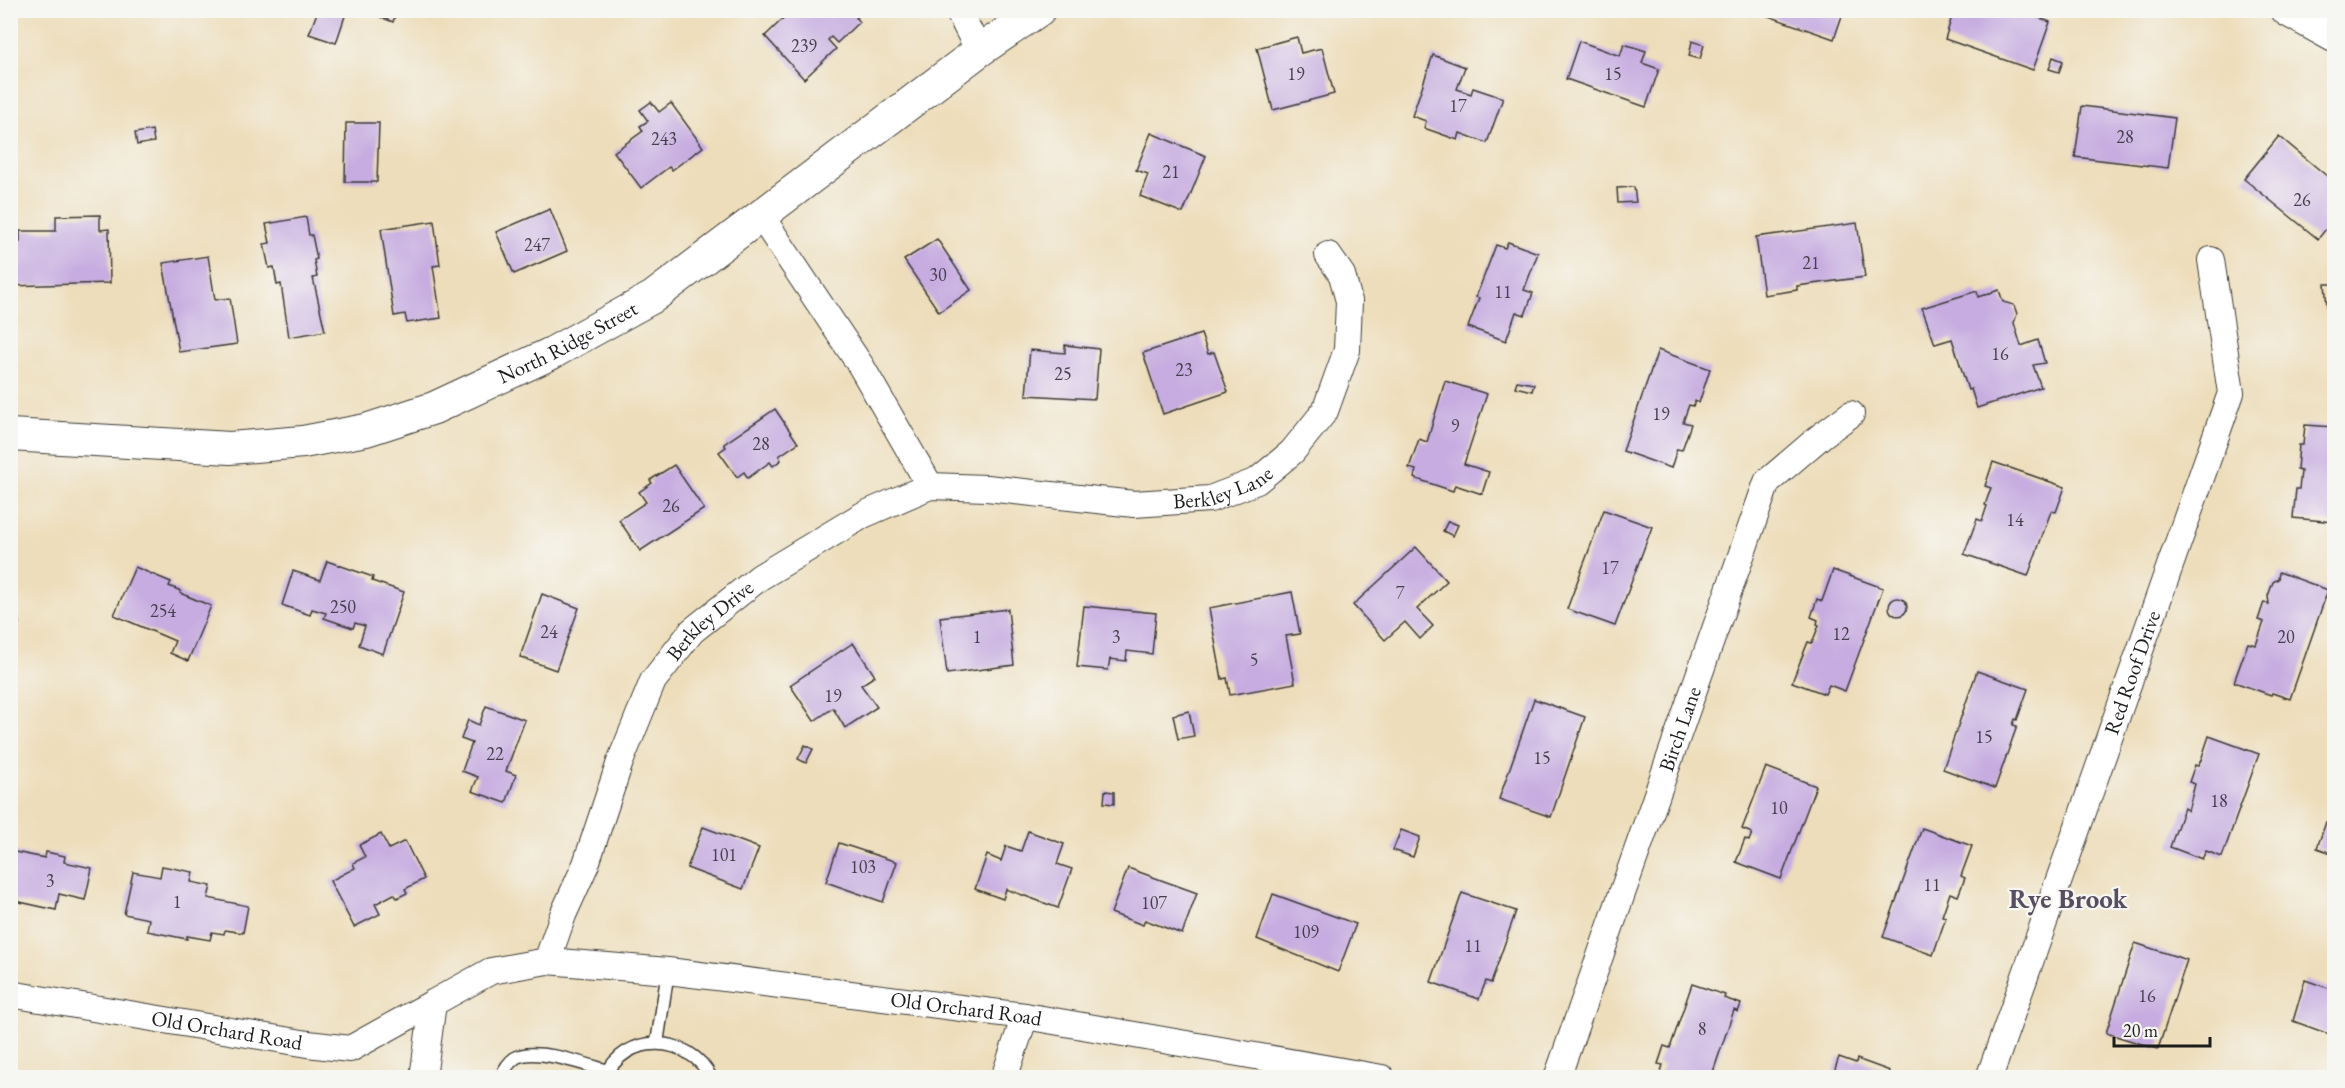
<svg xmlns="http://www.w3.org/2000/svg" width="2345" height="1088" font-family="'EB Garamond',serif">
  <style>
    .building { fill: #c6ace0 }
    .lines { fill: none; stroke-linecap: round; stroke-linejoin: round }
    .service-casing { stroke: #3b3934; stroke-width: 15 }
    .minor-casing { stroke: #3b3934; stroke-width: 28 }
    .tertiary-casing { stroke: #3b3934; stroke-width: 34 }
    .service { stroke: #fff; stroke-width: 12 }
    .minor { stroke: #fff; stroke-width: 26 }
    .tertiary { stroke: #fff; stroke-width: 32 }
    .labels { text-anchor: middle; stroke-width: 4.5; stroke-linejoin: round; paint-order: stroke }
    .number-label { font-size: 18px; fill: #46404d }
    .street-label { font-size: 21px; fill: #1c1c1c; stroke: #f6f6f2 }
    .district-label { font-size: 27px; font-weight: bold; fill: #584e61; stroke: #f6f6f2 }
  </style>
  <rect width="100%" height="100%" fill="#f6f6f2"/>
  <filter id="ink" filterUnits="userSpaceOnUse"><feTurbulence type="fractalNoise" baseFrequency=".0167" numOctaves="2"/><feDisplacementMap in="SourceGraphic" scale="12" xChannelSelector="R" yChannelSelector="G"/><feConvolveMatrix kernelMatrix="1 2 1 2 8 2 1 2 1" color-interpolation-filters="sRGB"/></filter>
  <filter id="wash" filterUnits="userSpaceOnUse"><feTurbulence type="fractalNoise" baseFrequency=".008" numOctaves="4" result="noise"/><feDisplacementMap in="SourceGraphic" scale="24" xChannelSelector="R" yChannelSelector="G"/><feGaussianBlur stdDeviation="1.35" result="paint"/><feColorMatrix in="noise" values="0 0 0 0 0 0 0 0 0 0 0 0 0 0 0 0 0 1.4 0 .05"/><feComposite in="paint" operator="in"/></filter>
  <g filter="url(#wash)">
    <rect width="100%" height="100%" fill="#edddba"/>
    <g id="blocks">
      <g class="building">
        <polygon points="318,10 347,10 336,43 309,34"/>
        <polygon points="363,10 397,10 393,22"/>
        <polygon points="792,10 864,10 856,18 859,22 837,43 831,37 828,40 836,49 804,79 765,36"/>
        <polygon points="1751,10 1844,10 1834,39"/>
        <polygon points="1954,10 2028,10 2033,12 2032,15 2050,22 2033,70 1945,39"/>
        <polygon points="1297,37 1301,53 1322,48 1334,94 1273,110 1257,48"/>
        <polygon points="1579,41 1620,56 1624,44 1646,51 1642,63 1659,69 1646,107 1566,79"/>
        <polygon points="1692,41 1704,45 1700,59 1689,56"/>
        <polygon points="1433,55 1465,67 1457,89 1471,94 1473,88 1503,98 1487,143 1460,133 1458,140 1424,128 1426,121 1412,116"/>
        <polygon points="2053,57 2063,61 2059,72 2049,69"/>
        <polygon points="651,102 659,112 671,103 703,147 672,170 669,167 641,188 614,152 643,131 640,126 648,121 640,110"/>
        <polygon points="2082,106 2175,118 2168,168 2075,157"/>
        <polygon points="346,123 379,123 377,182 345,182"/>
        <polygon points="152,130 154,142 137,145 135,133"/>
        <polygon points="1151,133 1206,156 1183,213 1140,196 1148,174 1136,170"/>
        <polygon points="2279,136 2334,182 2334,219 2318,239 2244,179"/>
        <polygon points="1634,187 1636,202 1618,203 1617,188"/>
        <polygon points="550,209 567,251 514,274 496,232"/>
        <polygon points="100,215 100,230 109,229 110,283 10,286 10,243 20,242 20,231 56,231 56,216"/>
        <polygon points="306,217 309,235 312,235 317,259 314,260 317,277 313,278 325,331 289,337 281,284 277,285 274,267 269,268 264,244 270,243 266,224"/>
        <polygon points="434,221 440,265 433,266 441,318 407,323 405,314 394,316 381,229"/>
        <polygon points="1857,223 1865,277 1797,286 1797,290 1764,295 1756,237"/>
        <polygon points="937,239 971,290 939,312 904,260"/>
        <polygon points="1508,242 1538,253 1524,290 1533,293 1525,315 1516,312 1506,341 1468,327 1479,298 1476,297 1496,245 1505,248"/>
        <polygon points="208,256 215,300 230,298 237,344 179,352 163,263"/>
        <polygon points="2325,284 2334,284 2334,366 2332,366"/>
        <polygon points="1999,290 2003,302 2014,305 2017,314 2014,323 2021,346 2038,340 2045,363 2033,365 2041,387 1977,408 1971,389 1968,390 1952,339 1935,344 1922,308 1977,291 1978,297"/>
        <polygon points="1201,334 1208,354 1214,352 1228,392 1163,414 1143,353"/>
        <polygon points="1065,345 1099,349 1095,399 1026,395 1030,350 1065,353"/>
        <polygon points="1658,350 1710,369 1699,403 1695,401 1693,406 1689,405 1683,422 1691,424 1682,450 1677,449 1671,468 1623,451"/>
        <polygon points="1445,381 1487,394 1464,464 1489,472 1482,494 1455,485 1453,491 1414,478 1416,470 1409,468 1419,439 1427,442"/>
        <polygon points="1517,381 1534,384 1532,391 1515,387"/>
        <polygon points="775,409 798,443 779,456 781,460 773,466 770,462 748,478 744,472 737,477 719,452 726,447 724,444"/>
        <polygon points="2305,425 2334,427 2334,522 2293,518 2296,489 2299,489 2301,471 2297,470 2299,445 2303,445"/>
        <polygon points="1993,462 2065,487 2056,512 2051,511 2028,576 1964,554 1977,519 1982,521 1987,506 1985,505 1991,488 1985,486"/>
        <polygon points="674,465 704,509 640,551 619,520 646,502 639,492 652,483 650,480"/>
        <polygon points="1604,510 1652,527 1615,626 1567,609"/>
        <polygon points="1448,521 1458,525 1453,536 1443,531"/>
        <polygon points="1416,547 1447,581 1417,609 1433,626 1420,639 1405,622 1385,640 1353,605"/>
        <polygon points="327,561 373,577 372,581 404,592 383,654 359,645 365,626 355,623 353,628 324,618 326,613 312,609 310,615 282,605 293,571 320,580"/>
        <polygon points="135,567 171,582 169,586 181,591 180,593 211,606 188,661 170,653 175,641 114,615"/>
        <polygon points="1833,570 1883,588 1845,691 1829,685 1825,694 1792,682 1808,642 1812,643 1819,625 1817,624 1818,620 1811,617 1817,599 1822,601"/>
        <polygon points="2279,572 2328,590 2290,699 2272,693 2271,695 2234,682 2248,643 2256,645 2264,622 2258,620 2264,602 2269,604 2268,596 2273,582 2278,579"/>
        <polygon points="1292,592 1300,634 1286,636 1295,683 1230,695 1227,678 1222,679 1209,608"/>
        <polygon points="542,594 579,608 556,670 520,657"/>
        <circle cx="1898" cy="607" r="9"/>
        <polygon points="10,603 19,623 15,625 18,632 10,635"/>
        <polygon points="1084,606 1156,613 1152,654 1127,651 1126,661 1110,659 1108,670 1077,667"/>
        <polygon points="1008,609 1014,665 947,674 940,617"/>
        <polygon points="853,643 875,676 861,685 877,707 845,728 833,708 814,721 790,685"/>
        <polygon points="1977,671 2028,689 2017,720 2015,719 2013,725 2017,726 1995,788 1943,769"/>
        <polygon points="1534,699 1585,717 1551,817 1499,799"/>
        <polygon points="486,706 525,720 506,771 516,775 506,803 472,791 478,777 462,771 472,743 461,739 468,720 479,725"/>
        <polygon points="1189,711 1194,736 1178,739 1173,715"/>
        <polygon points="2209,736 2259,754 2222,857 2206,851 2202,859 2170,847 2184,808 2188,811 2195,784 2189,782 2195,765 2198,766 2201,760"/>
        <polygon points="805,745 813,749 806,763 798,759"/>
        <polygon points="1766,767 1816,786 1781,879 1736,862 1745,839 1749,841 1752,833 1742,829"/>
        <polygon points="1105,791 1114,792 1114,804 1104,803"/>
        <polygon points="2326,822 2334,824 2334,854 2317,848"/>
        <polygon points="703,827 759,848 743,889 687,868"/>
        <polygon points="1922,828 1972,846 1961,876 1965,878 1958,896 1950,893 1942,916 1946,917 1933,955 1883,937"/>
        <polygon points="1401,830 1420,837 1413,857 1393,850"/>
        <polygon points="1028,831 1064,844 1057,864 1072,869 1058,908 1006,889 1003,899 975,889 987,855 1001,861 1006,846 1021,851"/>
        <polygon points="381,834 389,849 405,841 424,879 405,889 407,893 397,898 394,894 375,904 380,914 354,927 330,881 355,868 353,863 365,857 359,845"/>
        <polygon points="839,843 897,862 883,902 826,882"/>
        <polygon points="10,851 45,858 46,852 65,856 64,862 92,868 85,900 59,894 56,910 15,901 14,904 10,904"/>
        <polygon points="162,866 193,872 191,882 211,886 208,898 248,906 243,933 225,930 224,934 212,932 210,940 187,936 187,939 147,931 149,919 124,914 133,872 160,877"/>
        <polygon points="1128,868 1197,893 1182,934 1145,920 1143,925 1111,913"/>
        <polygon points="1462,893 1516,911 1491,983 1486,981 1479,999 1431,982"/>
        <polygon points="1273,894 1356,924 1338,972 1257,939"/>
        <polygon points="2135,943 2187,960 2158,1049 2106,1033"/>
        <polygon points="2305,980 2334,990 2334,1036 2293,1021"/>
        <polygon points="1692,984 1725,995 1724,998 1741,1004 1738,1012 1734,1010 1711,1078 1659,1078 1663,1065 1658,1064 1664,1046 1670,1048"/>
        <polygon points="1839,1057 1856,1063 1857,1059 1890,1071 1888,1077 1885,1075 1884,1078 1832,1078"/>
      </g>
    </g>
  </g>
  <g filter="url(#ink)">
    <use href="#blocks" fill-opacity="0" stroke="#3b3934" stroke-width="1.5"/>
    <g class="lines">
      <defs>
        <g id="service">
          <polyline points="657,1043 668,971"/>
          <path d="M 501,1078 C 504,1070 508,1063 515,1058 C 534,1046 587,1065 608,1071"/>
          <path d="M 605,1078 C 624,1031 690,1034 711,1078"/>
        </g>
        <g id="minor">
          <polyline points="958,10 979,51"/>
          <polyline points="761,216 861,366 930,486"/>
          <path id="s1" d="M 547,961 L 668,971 L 1025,1016 L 1382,1078"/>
          <path id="s2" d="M 10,994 L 308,1044 L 350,1049 L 433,1003"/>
          <path id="s3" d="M 423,1078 L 433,1003 L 491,971 L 547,961 L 563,915 L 586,864 L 620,762 L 653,681 L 692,631 L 760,577 L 863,515 L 930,486 L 987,488 L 1134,504 L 1210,499 L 1257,481 L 1292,452 L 1325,411 L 1347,350 L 1349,301 L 1342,275 L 1328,255"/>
          <polyline points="1004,1078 1025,1016"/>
          <path id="s4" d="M 1557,1078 L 1767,482 L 1821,436 L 1851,414"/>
          <path id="s5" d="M 1989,1078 L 2231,393 L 2211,260"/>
        </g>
        <g id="tertiary">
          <polyline points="2287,10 2334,36"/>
          <path id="s6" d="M 10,435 L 230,448 L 303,442 L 366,430 L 434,408 L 552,353 L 653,297 L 979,51 L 1039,10"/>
        </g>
      </defs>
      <use href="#service" class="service-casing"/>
      <use href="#minor" class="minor-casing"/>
      <use href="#tertiary" class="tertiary-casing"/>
      <use href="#service" class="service"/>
      <use href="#minor" class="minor"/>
      <use href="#tertiary" class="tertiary"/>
    </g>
  </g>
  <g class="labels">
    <g class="number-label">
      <text x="804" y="52">239</text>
      <text x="1296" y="80">19</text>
      <text x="1613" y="80">15</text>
      <text x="1458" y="112">17</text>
      <text x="2125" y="143">28</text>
      <text x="664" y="145">243</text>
      <text x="1171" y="178">21</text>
      <text x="2302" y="206">26</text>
      <text x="537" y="251">247</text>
      <text x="1811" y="269">21</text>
      <text x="938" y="281">30</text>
      <text x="1503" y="298">11</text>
      <text x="2000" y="360">16</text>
      <text x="1184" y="376">23</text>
      <text x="1063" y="380">25</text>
      <text x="1661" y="420">19</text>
      <text x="1455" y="432">9</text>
      <text x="761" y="450">28</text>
      <text x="671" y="512">26</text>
      <text x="2015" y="526">14</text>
      <text x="1610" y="574">17</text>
      <text x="1400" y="599">7</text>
      <text x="343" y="613">250</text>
      <text x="163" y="617">254</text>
      <text x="549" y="638">24</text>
      <text x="1841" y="640">12</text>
      <text x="977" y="643">1</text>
      <text x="1116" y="643">3</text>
      <text x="2286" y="643">20</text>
      <text x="1254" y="666">5</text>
      <text x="833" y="702">19</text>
      <text x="1984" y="743">15</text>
      <text x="495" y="760">22</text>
      <text x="1542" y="764">15</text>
      <text x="2219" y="807">18</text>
      <text x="1779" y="814">10</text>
      <text x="724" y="861">101</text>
      <text x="863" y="873">103</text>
      <text x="50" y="887">3</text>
      <text x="1932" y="891">11</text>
      <text x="177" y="908">1</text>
      <text x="1154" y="909">107</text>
      <text x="1306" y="938">109</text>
      <text x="1473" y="952">11</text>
      <text x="2147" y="1002">16</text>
      <text x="1702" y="1035">8</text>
    </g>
    <g class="street-label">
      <text dy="7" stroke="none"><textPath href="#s6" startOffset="578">North Ridge Street</textPath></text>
      <text dy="7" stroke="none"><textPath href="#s3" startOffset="1138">Berkley Lane</textPath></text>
      <text dy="7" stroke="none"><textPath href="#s3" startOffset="582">Berkley Drive</textPath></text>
      <text dy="7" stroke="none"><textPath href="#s5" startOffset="430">Red Roof Drive</textPath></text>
      <text dy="7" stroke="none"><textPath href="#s4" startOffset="370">Birch Lane</textPath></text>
      <text dy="7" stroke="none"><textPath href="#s1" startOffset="422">Old Orchard Road</textPath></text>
      <text dy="7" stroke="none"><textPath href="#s2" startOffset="220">Old Orchard Road</textPath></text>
    </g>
    <g class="district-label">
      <text x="2068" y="908">Rye Brook</text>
    </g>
  </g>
  <rect width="2345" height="1088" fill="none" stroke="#f6f6f2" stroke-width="36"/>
  <path d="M2114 1037v9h96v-9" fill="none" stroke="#1c1c1c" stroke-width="3"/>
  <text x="2123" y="1037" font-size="18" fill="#1c1c1c" stroke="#f6f6f2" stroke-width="4.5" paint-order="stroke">20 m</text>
</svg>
